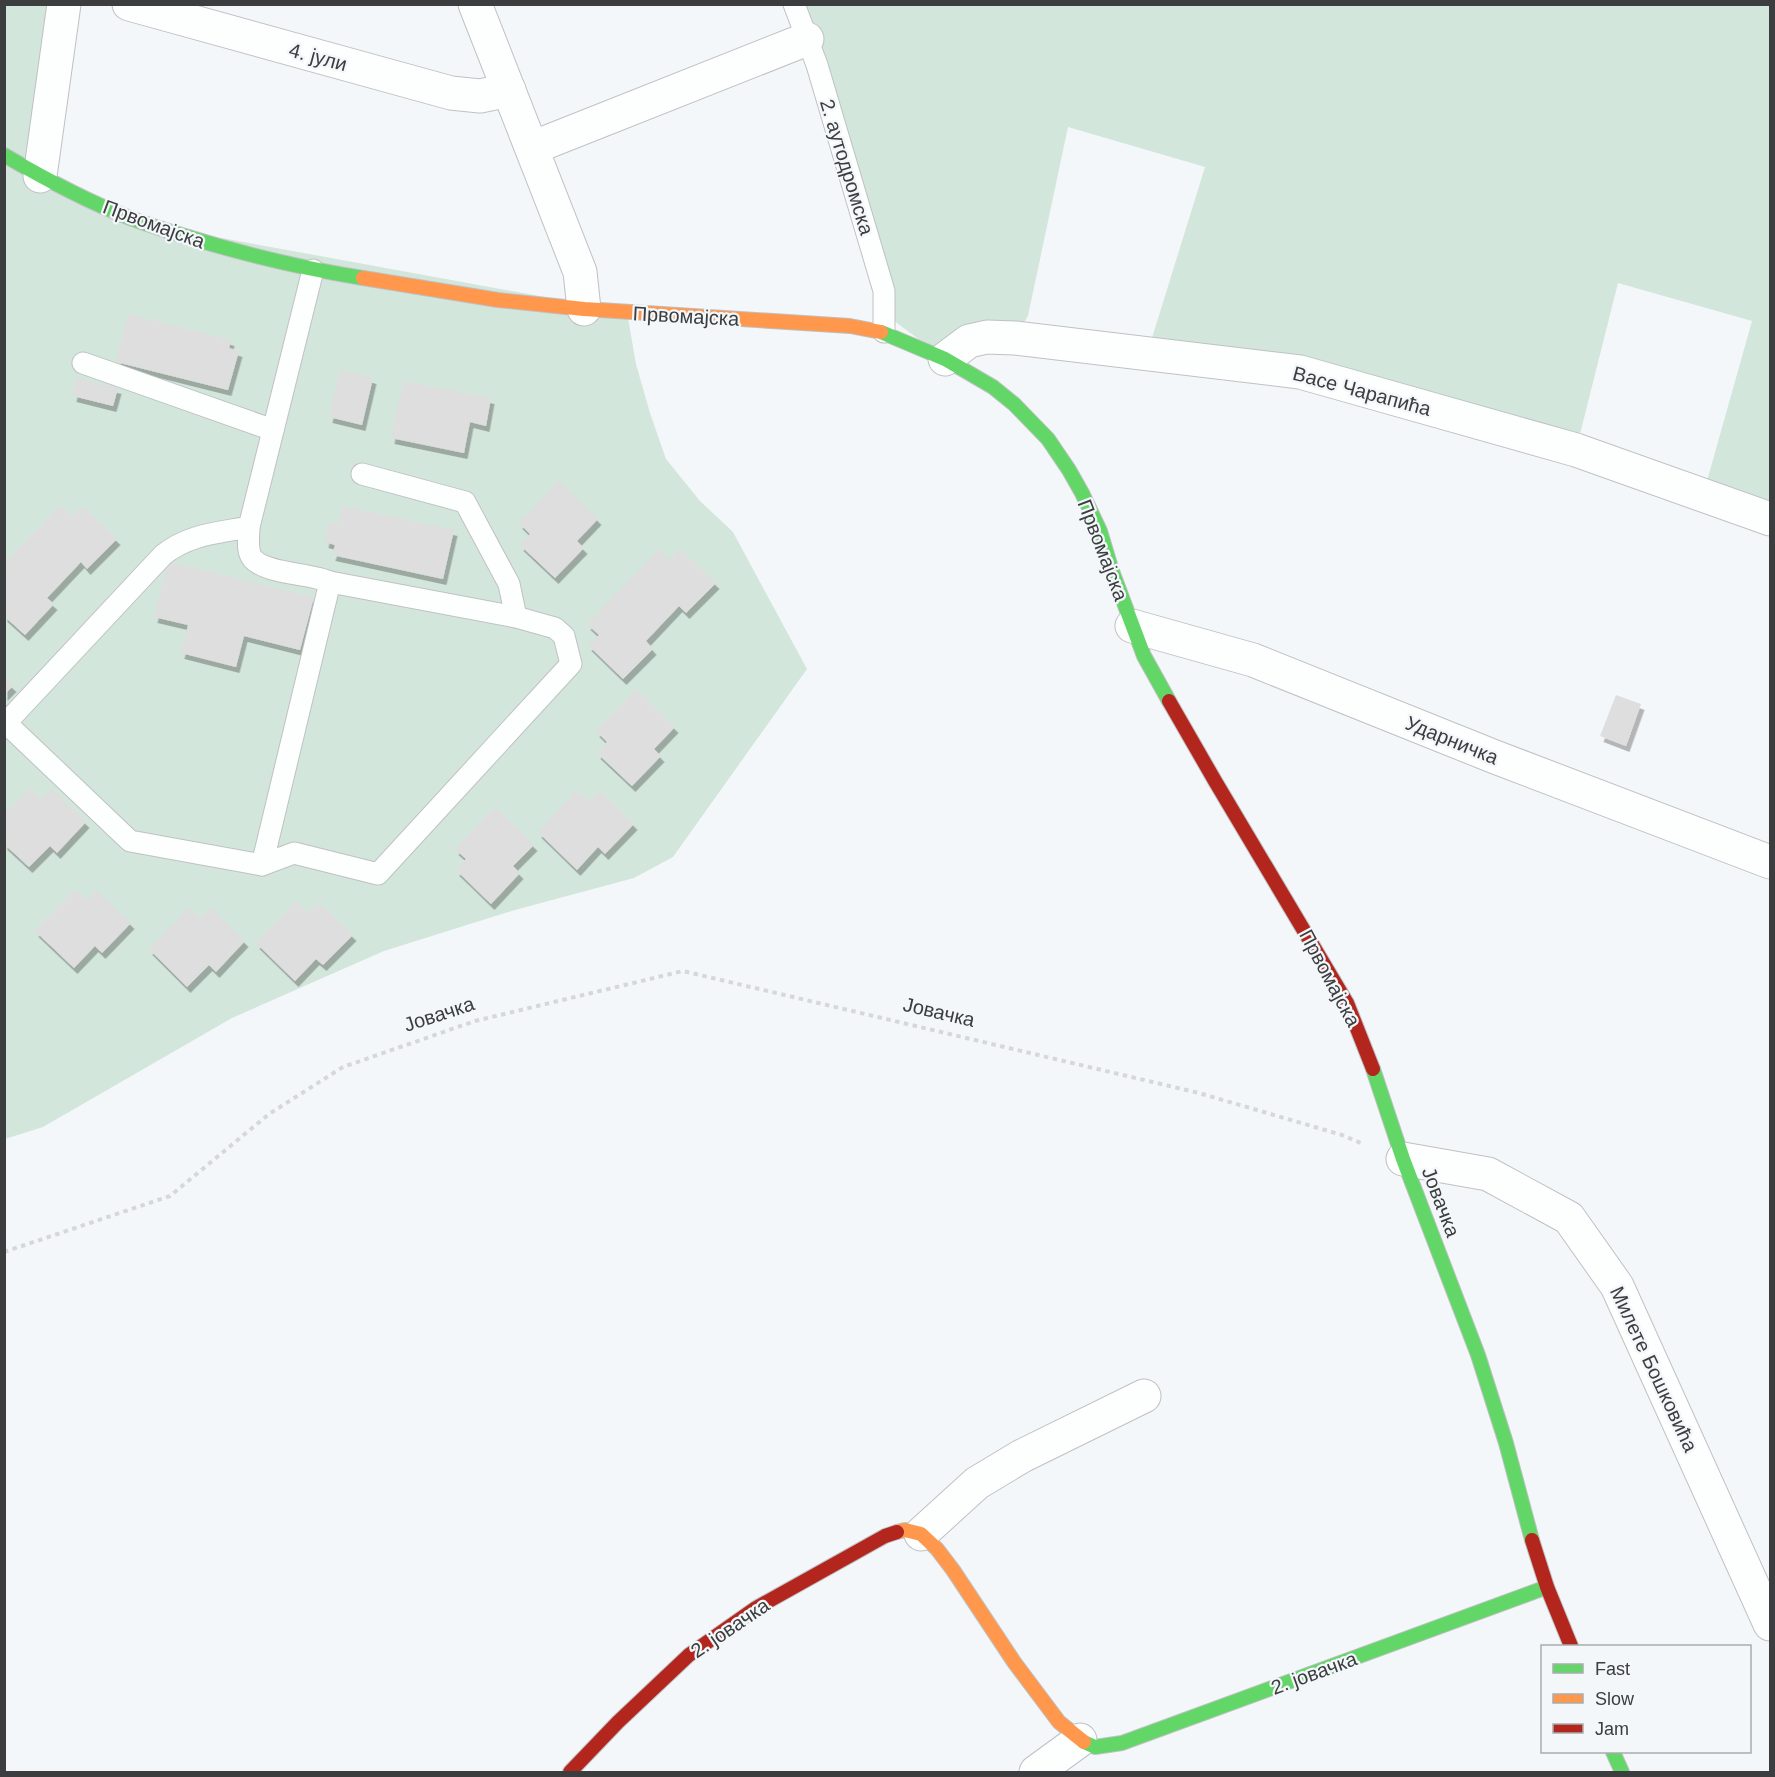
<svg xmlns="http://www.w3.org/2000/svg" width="1775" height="1777" font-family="Helvetica,sans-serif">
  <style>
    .green { fill: #d3e6dc }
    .building { fill: #dededf; filter: url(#shadow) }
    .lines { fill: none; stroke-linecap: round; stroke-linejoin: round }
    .lane-casing { stroke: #bfc1c3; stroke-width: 23 }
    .street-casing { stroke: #bfc1c3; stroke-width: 35 }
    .fast-casing { stroke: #bfc1c3; stroke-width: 16 }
    .slow-casing { stroke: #bfc1c3; stroke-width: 16 }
    .jam-casing { stroke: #bfc1c3; stroke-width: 16 }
    .path { stroke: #d6d7d8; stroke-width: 4; stroke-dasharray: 4.5 4.5; stroke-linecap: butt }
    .lane { stroke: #fdfefe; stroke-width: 21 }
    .street { stroke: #fdfefe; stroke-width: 33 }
    .fast { stroke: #63d668; stroke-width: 14 }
    .slow { stroke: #ff974d; stroke-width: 14 }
    .jam { stroke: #b3261e; stroke-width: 14 }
    .labels { text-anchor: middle; stroke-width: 4.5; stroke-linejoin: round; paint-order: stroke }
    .street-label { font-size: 20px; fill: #3b3d3e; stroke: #f3f7fa }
  </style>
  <defs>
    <filter id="shadow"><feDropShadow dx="3.5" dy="6" stdDeviation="0" flood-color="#0004"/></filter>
  </defs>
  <rect width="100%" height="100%" fill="#f4f7f9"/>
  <g class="green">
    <polygon points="4,5 64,5 40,176 145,224 627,312 636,364 650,413 666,459 700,501 733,532 807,669 673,857 634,878 515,910 384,951 232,1018 43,1127 5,1139"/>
    <polygon points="794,5 1770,5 1770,519 1703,495 1752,321 1618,283 1576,450 1147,354 1205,167 1068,127 1028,316 1015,338 945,359 885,314"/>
  </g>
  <g class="building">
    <polygon points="128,314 231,340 229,348 239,351 228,390 116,362"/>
    <polygon points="340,370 373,378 362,425 329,417"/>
    <polygon points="77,378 118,388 113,406 73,396"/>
    <polygon points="403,381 491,398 486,426 470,422 464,453 391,438"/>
    <polygon points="559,481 598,519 577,541 584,548 555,578 520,545 530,534 519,523"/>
    <polygon points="60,505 72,516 82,506 117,539 87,569 81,562 47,598 54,604 25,635 4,616 4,564"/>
    <polygon points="343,506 454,530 443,579 332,555 335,545 325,542 330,521 339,523"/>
    <polygon points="659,549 670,560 680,549 716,583 686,613 679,606 646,641 653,649 623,679 588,645 599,635 587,624"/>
    <polygon points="168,562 314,597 300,650 244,636 236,667 181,653 188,625 154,617"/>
    <polygon points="4,678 13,686 4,695"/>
    <polygon points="636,689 675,727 654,749 661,756 632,786 597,753 607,742 596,731"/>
    <polygon points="1616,695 1641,704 1626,746 1600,736"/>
    <polygon points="30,788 41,799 52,789 86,822 57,853 50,846 29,867 4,844 4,815"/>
    <polygon points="577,790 589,801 600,790 634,824 605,854 598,847 577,870 538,832"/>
    <polygon points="495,807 534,845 513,866 520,873 491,904 456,870 466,859 455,849"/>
    <polygon points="75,889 86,900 96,890 131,923 102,953 95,946 74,968 35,931"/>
    <polygon points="296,901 308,913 318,902 353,935 323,965 316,959 295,981 256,943"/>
    <polygon points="188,908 200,918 211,908 245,941 216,972 209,965 187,987 149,949"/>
  </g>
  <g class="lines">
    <defs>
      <g id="lane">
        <polyline points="794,4 817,65 884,291 884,332"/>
        <polyline points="83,363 273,430"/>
        <polyline points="362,474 465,502 509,584 516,617"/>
        <path d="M 6,723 L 130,841 L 262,865 L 330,582 C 311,573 266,574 253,559 C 246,551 249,537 249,527 L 313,270"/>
        <path d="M 4,725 L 163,555 C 189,534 218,533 249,527"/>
        <polyline points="262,865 294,853 378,874 571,664 564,636 555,628 516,617 330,582"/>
      </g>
      <g id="street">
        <polyline points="129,4 451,93 480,96 509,90"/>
        <polyline points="475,4 580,272 584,309"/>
        <polyline points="532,148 807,39"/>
        <polyline points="40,176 64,4"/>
        <polyline points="945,359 969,341 987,337 1015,338 1300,372 1576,450 1770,519"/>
        <polyline points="1132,626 1253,660 1495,757 1770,862"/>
        <polyline points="1403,1159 1488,1174 1569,1218 1617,1286 1770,1624"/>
        <polyline points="921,1534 977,1483 1022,1456 1144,1396"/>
        <polyline points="1036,1772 1080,1740"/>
      </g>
      <g id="fast">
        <path d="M 4,155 C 45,179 86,201 130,218 C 146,224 162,229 178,234 C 239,253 300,268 363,278"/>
        <polyline points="881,332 945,359 993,387 1014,404 1048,439 1069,470 1082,493 1100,531 1112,571 1144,656 1169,701"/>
        <polyline points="1373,1069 1403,1159 1478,1355 1506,1443 1532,1540"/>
        <polyline points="1084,1742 1095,1747 1122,1743 1547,1587"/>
        <polyline points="1613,1752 1622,1772"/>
      </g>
      <g id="slow">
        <polyline points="363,278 498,300 584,309 850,326 881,332"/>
        <polyline points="897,1532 905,1530 921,1534 937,1549 953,1570 1014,1662 1059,1722 1084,1742"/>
      </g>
      <g id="jam">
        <polyline points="1169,701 1215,781 1347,1003 1373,1069"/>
        <polyline points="1532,1540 1547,1587 1571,1646"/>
        <polyline points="570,1772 618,1722 689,1655 756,1608 885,1536 897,1532"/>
      </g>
    </defs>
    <use href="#lane" class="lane-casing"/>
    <use href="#street" class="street-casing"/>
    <use href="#fast" class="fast-casing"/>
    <use href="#slow" class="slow-casing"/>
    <use href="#jam" class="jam-casing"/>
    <polyline class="path" points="4,1252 170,1196 269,1114 343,1067 475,1021 683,971 1199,1093 1342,1135 1361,1143"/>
    <use href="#lane" class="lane"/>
    <use href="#street" class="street"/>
    <use href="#fast" class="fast"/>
    <use href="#slow" class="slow"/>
    <use href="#jam" class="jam"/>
  </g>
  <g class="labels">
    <g class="street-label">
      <text transform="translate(318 57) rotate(15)" y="7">4. јули</text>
      <text transform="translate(847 167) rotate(73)" y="7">2. аутодромска</text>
      <text transform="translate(154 224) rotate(20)" y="7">Првомајска</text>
      <text transform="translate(686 316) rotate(3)" y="7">Првомајска</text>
      <text transform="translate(1362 391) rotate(15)" y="7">Васе Чарапића</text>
      <text transform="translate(1103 550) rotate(69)" y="7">Првомајска</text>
      <text transform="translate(1452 740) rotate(22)" y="7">Ударничка</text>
      <text transform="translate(1330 978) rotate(62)" y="7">Првомајска</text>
      <text transform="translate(939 1012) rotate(13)" y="7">Јовачка</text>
      <text transform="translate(439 1014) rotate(-18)" y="7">Јовачка</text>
      <text transform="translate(1441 1202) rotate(69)" y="7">Јовачка</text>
      <text transform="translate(1654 1369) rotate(65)" y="7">Милете Бошковића</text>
      <text transform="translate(730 1628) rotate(-34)" y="7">2. јовачка</text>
      <text transform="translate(1314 1673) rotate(-20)" y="7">2. јовачка</text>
    </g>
  </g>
  <rect width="1775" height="1777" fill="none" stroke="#3b3d3e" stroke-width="12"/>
  <rect x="1541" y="1645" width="210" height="108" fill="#f3f7fa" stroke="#a9adaf" stroke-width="1.5"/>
  <rect x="1553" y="1664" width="30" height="9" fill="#63d668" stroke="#a9adaf" stroke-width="1.5"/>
  <text x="1595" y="1675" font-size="18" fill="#3b3d3e">Fast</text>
  <rect x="1553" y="1694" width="30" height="9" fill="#ff974d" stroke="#a9adaf" stroke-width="1.5"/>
  <text x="1595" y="1705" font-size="18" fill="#3b3d3e">Slow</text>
  <rect x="1553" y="1724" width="30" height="9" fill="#b3261e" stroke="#a9adaf" stroke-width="1.5"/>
  <text x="1595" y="1735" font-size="18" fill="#3b3d3e">Jam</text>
</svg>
